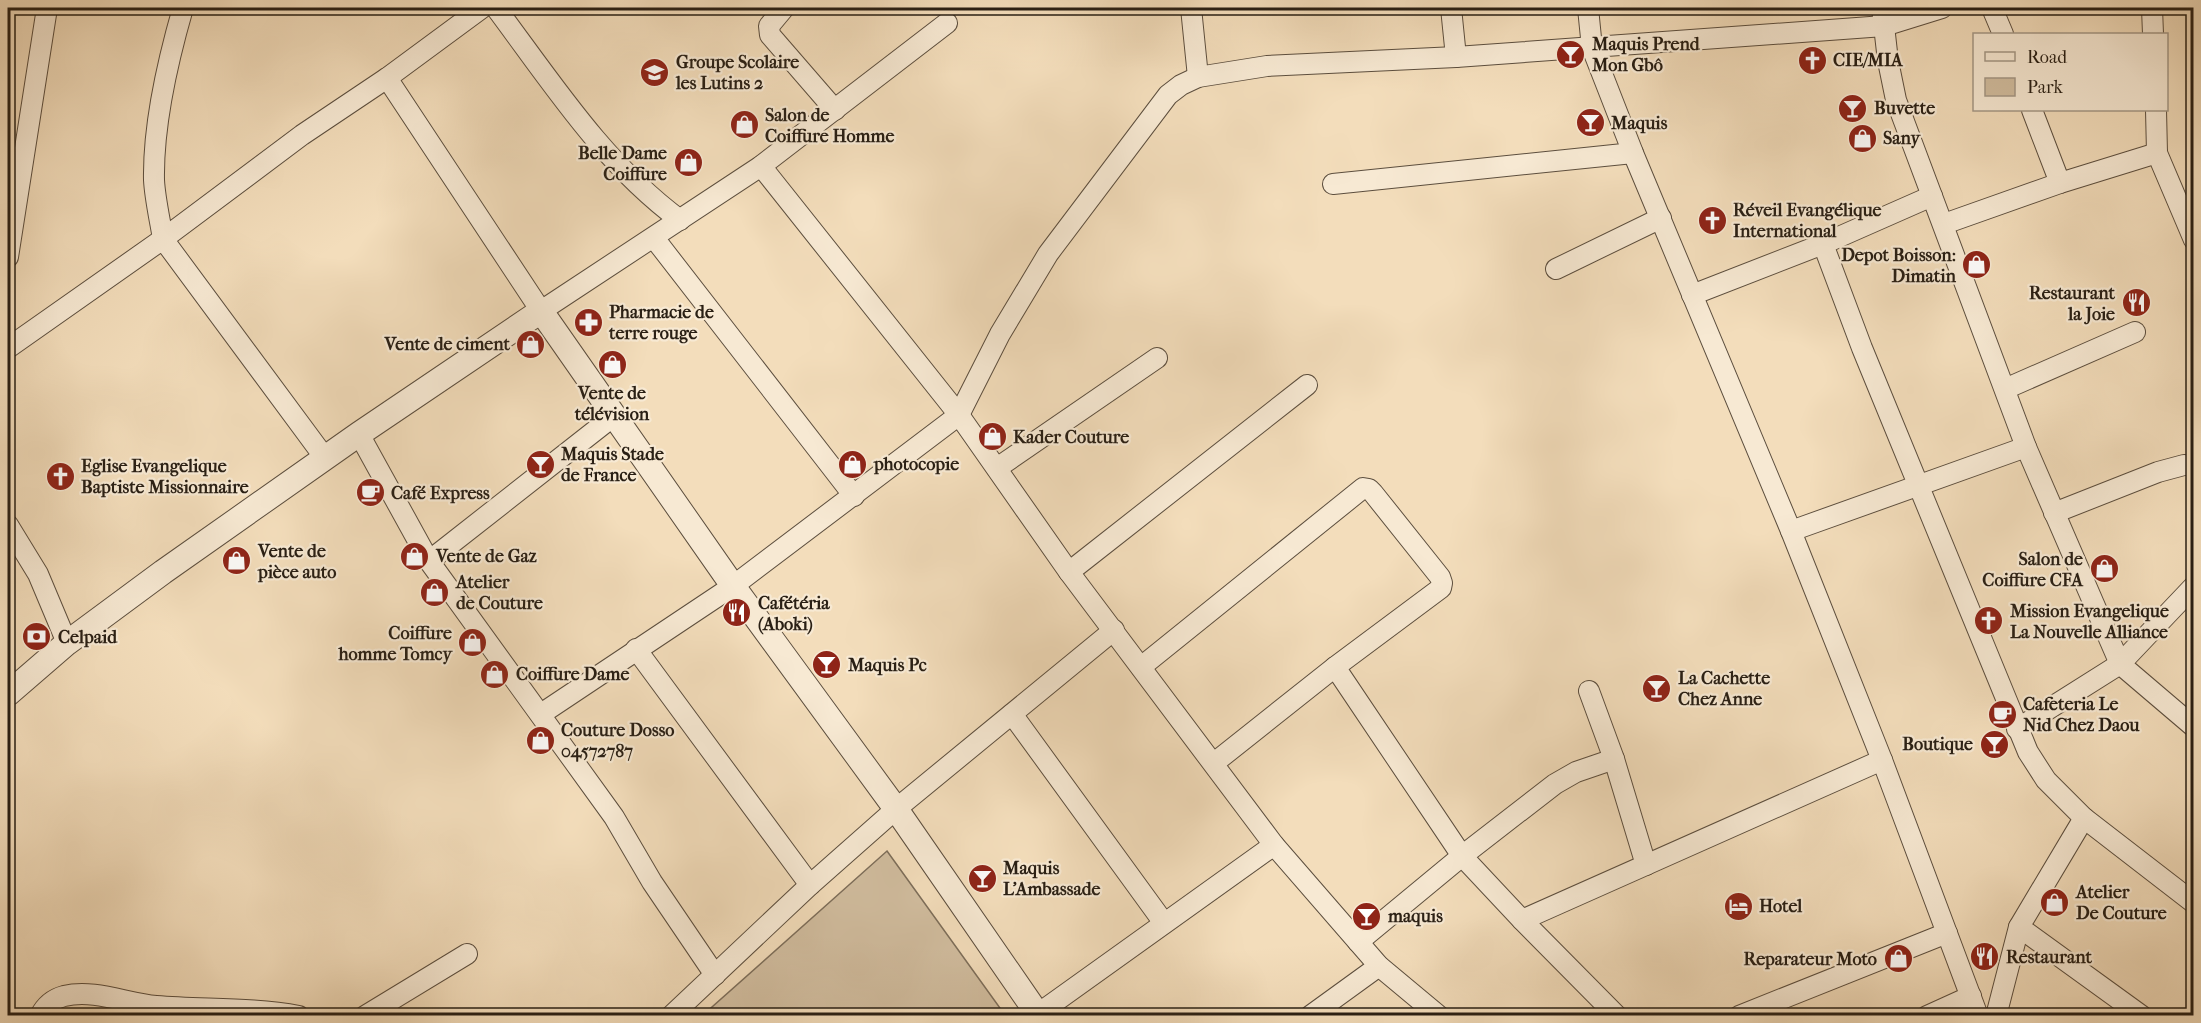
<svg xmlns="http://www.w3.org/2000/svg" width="2201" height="1023" font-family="'IM FELL French Canon',serif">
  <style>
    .green { fill: #d1bd9f; stroke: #7d6e5a; stroke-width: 1.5 }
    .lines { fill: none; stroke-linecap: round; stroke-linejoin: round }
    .minor-casing { stroke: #5c4e3e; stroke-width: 22 }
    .tertiary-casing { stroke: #5c4e3e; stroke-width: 26 }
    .minor { stroke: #f7e9d3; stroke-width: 20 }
    .tertiary { stroke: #f7e9d3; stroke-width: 24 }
    .labels { text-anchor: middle; stroke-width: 4.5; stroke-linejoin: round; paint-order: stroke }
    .poi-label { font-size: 18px; font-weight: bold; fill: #291f14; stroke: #f7e9d3; text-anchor: start }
  </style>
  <rect width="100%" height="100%" fill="#f3ddbb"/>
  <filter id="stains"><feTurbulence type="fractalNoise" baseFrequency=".00333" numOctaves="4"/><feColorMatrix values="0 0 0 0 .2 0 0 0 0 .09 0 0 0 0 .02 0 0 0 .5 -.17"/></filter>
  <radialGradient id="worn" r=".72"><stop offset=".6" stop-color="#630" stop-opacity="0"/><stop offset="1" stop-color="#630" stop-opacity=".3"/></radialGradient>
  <polygon class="green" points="887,851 1005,1015 703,1015"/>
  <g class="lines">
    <defs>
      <g id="minor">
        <path d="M 183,8 C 168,60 153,125 154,180 C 155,199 160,220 163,239 L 302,135 L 387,78 L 482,8"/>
        <path d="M 496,8 C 552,83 604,164 680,220"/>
        <polyline points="784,8 769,26 770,35 835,110"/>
        <polyline points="1191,8 1198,77"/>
        <polyline points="1451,8 1456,57"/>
        <polyline points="1588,8 1592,48 1633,153 1791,531 1882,760 1978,1016"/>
        <polyline points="1882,8 1888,61 1896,100 2026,447 2120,664 2194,727"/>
        <polyline points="1992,8 2003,34"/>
        <polyline points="2152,8 2153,34"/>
        <polyline points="387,78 541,311 761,166 947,23"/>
        <polyline points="2032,110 2060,183"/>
        <polyline points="2156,110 2157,153 2194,240"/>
        <polyline points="761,166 959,415 1069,572 1274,845 1379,966 1439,1016"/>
        <polyline points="1333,184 1633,153"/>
        <polyline points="1944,224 2060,183 2157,153"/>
        <polyline points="654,238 854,496"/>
        <polyline points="1823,244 1862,348 2028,752 2046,780 2084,818 2194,903"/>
        <polyline points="8,257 47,8"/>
        <polyline points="1556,269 1661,218"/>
        <polyline points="1692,295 1823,244 1932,196"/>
        <polyline points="8,348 163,239 325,458"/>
        <polyline points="2005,389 2135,332"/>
        <polyline points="359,434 429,561 615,415"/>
        <polyline points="997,468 1157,358"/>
        <polyline points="2054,513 2158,472 2184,465"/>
        <polyline points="8,525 38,574 67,643"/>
        <polyline points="1791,531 2026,447"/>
        <polyline points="429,561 614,817 652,882 715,975"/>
        <polyline points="1069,572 1307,385"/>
        <polyline points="636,649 810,885"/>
        <polyline points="1141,667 1363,488 1369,489 1373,493 1440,577 1442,583 1441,588 1335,667 1214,763"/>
        <polyline points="1335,667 1462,856 1522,920 1882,760"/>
        <polyline points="1589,691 1614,759 1646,865"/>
        <polyline points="541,714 733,586 959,415 1000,334 1048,254 1168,95 1181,85 1198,77 1267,66 1456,57 1884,26 1942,8"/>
        <polyline points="1012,714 1164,923"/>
        <polyline points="2017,729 2120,664 2194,586"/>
        <polyline points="1522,920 1617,1016"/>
        <polyline points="2019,927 2142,1016"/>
        <polyline points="1358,942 1462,856 1555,784 1576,772 1614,759"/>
        <polyline points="1038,1014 1274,845"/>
        <path d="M 40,1016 C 45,1006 53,999 64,996 C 94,989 126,1003 156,1006 C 203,1010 251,1007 299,1016"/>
        <polyline points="365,1016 467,954"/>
        <polyline points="671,1016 810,885 896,809 1114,630"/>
        <polyline points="1310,1016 1379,966"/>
        <polyline points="1739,1016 1947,933"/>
        <polyline points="1927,1016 1971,996"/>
        <polyline points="1996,1016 2019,927 2084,818"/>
      </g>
      <polyline id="tertiary" points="8,694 67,643 163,572 359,434 541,311 733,586 896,809 1039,1016"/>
    </defs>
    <use href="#minor" class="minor-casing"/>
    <use href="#tertiary" class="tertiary-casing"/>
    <use href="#minor" class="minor"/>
    <use href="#tertiary" class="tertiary"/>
  </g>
  <defs>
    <symbol id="bar-disc" viewBox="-11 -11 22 22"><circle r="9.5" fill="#8f2418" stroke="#f7e9d3"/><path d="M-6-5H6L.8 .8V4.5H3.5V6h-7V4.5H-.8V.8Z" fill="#fff"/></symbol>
    <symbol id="church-disc" viewBox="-11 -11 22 22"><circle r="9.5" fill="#8f2418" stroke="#f7e9d3"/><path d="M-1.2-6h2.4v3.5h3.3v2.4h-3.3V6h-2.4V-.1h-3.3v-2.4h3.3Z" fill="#fff"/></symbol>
    <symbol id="school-disc" viewBox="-11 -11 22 22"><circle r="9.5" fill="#8f2418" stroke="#f7e9d3"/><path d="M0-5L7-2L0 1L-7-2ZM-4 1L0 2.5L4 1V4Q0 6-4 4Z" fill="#fff"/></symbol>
    <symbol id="shop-disc" viewBox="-11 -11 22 22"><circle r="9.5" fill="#8f2418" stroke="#f7e9d3"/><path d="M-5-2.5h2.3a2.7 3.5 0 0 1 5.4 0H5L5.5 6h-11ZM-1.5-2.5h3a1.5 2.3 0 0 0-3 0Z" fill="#fff"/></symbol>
    <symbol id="restaurant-disc" viewBox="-11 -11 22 22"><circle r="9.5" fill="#8f2418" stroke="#f7e9d3"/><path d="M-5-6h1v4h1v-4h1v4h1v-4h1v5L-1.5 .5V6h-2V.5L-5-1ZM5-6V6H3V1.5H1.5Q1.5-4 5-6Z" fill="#fff"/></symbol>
    <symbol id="pharmacy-disc" viewBox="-11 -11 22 22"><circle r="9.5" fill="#8f2418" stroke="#f7e9d3"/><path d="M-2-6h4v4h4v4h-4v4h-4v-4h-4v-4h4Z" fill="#fff"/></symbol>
    <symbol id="cafe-disc" viewBox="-11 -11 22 22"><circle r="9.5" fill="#8f2418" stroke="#f7e9d3"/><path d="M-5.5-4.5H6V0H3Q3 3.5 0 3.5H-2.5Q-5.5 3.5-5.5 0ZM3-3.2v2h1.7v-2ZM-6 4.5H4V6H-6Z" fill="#fff"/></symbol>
    <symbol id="bank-disc" viewBox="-11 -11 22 22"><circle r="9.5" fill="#8f2418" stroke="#f7e9d3"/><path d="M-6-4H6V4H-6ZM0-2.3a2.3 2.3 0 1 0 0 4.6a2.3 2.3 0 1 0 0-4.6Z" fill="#fff"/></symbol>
    <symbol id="hotel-disc" viewBox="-11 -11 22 22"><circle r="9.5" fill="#8f2418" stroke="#f7e9d3"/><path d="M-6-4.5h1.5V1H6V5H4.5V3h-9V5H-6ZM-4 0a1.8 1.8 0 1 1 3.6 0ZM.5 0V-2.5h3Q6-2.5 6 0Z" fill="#fff"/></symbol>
  </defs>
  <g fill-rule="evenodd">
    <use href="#bar-disc" x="1554" y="38" width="33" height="33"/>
    <use href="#church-disc" x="1796" y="44" width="33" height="33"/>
    <use href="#school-disc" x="638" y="56" width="33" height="33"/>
    <use href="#bar-disc" x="1836" y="92" width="33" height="33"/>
    <use href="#bar-disc" x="1574" y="106" width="33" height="33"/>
    <use href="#shop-disc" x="728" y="108" width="33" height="33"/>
    <use href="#shop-disc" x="1846" y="122" width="33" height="33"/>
    <use href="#shop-disc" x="672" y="146" width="33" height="33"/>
    <use href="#church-disc" x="1696" y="204" width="33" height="33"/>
    <use href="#shop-disc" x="1960" y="248" width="33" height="33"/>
    <use href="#restaurant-disc" x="2120" y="286" width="33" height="33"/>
    <use href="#pharmacy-disc" x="572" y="306" width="33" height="33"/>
    <use href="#shop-disc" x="514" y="328" width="33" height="33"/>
    <use href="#shop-disc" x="596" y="348" width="33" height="33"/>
    <use href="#shop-disc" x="976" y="420" width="33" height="33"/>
    <use href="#bar-disc" x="524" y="448" width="33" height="33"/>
    <use href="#shop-disc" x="836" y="448" width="33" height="33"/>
    <use href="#church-disc" x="44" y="460" width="33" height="33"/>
    <use href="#cafe-disc" x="354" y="476" width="33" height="33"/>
    <use href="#shop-disc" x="398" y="540" width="33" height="33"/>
    <use href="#shop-disc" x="220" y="544" width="33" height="33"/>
    <use href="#shop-disc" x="2088" y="552" width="33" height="33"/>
    <use href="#shop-disc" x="418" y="576" width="33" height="33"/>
    <use href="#restaurant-disc" x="720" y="596" width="33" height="33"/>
    <use href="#church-disc" x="1972" y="604" width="33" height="33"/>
    <use href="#bank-disc" x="20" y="620" width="33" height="33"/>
    <use href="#shop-disc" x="456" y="626" width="33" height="33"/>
    <use href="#bar-disc" x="810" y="648" width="33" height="33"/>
    <use href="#shop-disc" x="478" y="658" width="33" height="33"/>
    <use href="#bar-disc" x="1640" y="672" width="33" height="33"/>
    <use href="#cafe-disc" x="1986" y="698" width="33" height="33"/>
    <use href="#shop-disc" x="524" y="724" width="33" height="33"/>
    <use href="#bar-disc" x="1978" y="728" width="33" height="33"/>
    <use href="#bar-disc" x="966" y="862" width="33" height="33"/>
    <use href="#shop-disc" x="2038" y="886" width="33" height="33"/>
    <use href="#hotel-disc" x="1722" y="890" width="33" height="33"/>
    <use href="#bar-disc" x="1350" y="900" width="33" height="33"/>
    <use href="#restaurant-disc" x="1968" y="940" width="33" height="33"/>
    <use href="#shop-disc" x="1882" y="942" width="33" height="33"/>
  </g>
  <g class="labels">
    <g class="poi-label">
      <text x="1592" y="50">Maquis Prend<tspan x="1592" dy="21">Mon Gbô</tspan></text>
      <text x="1833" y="66">CIE/MIA</text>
      <text x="676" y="68">Groupe Scolaire<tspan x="676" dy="21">les Lutins 2</tspan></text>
      <text x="1874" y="114">Buvette</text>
      <text x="765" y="121">Salon de<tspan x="765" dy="21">Coiffure Homme</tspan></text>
      <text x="1611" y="129">Maquis</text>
      <text x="1883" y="144">Sany</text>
      <text x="667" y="159" text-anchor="end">Belle Dame<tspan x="667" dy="21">Coiffure</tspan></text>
      <text x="1733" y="216">Réveil Evangélique<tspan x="1733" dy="21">International</tspan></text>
      <text x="1956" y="261" text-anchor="end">Depot Boisson:<tspan x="1956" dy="21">Dimatin</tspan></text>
      <text x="2115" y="299" text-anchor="end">Restaurant<tspan x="2115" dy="21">la Joie</tspan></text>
      <text x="609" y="318">Pharmacie de<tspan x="609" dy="21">terre rouge</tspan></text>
      <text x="510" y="350" text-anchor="end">Vente de ciment</text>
      <text x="612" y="399" text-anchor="middle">Vente de<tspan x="612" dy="21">télévision</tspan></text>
      <text x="1013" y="443">Kader Couture</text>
      <text x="561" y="460">Maquis Stade<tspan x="561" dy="21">de France</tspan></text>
      <text x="874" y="470">photocopie</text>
      <text x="81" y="472">Eglise Evangelique<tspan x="81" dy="21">Baptiste Missionnaire</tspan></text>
      <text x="391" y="499">Café Express</text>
      <text x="258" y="557">Vente de<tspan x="258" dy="21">pièce auto</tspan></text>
      <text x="436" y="562">Vente de Gaz</text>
      <text x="2083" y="565" text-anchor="end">Salon de<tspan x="2083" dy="21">Coiffure CFA</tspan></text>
      <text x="456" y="588">Atelier<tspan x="456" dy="21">de Couture</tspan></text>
      <text x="758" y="609">Cafétéria<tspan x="758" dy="21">(Aboki)</tspan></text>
      <text x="2010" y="617">Mission Evangelique<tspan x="2010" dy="21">La Nouvelle Alliance</tspan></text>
      <text x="452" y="639" text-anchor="end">Coiffure<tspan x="452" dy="21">homme Tomcy</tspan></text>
      <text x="58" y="643">Celpaid</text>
      <text x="848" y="671">Maquis Pc</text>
      <text x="516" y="680">Coiffure Dame</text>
      <text x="1678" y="684">La Cachette<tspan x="1678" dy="21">Chez Anne</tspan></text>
      <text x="2023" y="710">Cafeteria Le<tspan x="2023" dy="21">Nid Chez Daou</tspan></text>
      <text x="561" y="736">Couture Dosso<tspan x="561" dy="21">04572787</tspan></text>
      <text x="1973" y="750" text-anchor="end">Boutique</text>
      <text x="1003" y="874">Maquis<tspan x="1003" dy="21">L'Ambassade</tspan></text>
      <text x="2076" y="898">Atelier<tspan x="2076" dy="21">De Couture</tspan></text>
      <text x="1759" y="912">Hotel</text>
      <text x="1388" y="922">maquis</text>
      <text x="2006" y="963">Restaurant</text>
      <text x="1877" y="965" text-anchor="end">Reparateur Moto</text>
    </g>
  </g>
  <rect width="2201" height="1023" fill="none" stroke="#f3ddbb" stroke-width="30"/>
  <rect x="9" y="9" width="2183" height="1005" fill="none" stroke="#291f14" stroke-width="3"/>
  <rect x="15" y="15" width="2171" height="993" fill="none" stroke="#291f14" stroke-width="1.5"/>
  <rect x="1973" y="33" width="195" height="78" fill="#f7e9d3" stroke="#a59887" stroke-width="1.5"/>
  <rect x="1985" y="52" width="30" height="9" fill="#f7e9d3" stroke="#a59887" stroke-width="1.5"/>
  <text x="2027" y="63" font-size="18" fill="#291f14">Road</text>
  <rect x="1985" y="78" width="30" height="18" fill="#d1bd9f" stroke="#a59887" stroke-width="1.5"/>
  <text x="2027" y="93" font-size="18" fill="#291f14">Park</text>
  <rect width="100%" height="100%" filter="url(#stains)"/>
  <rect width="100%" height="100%" fill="url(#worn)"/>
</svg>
